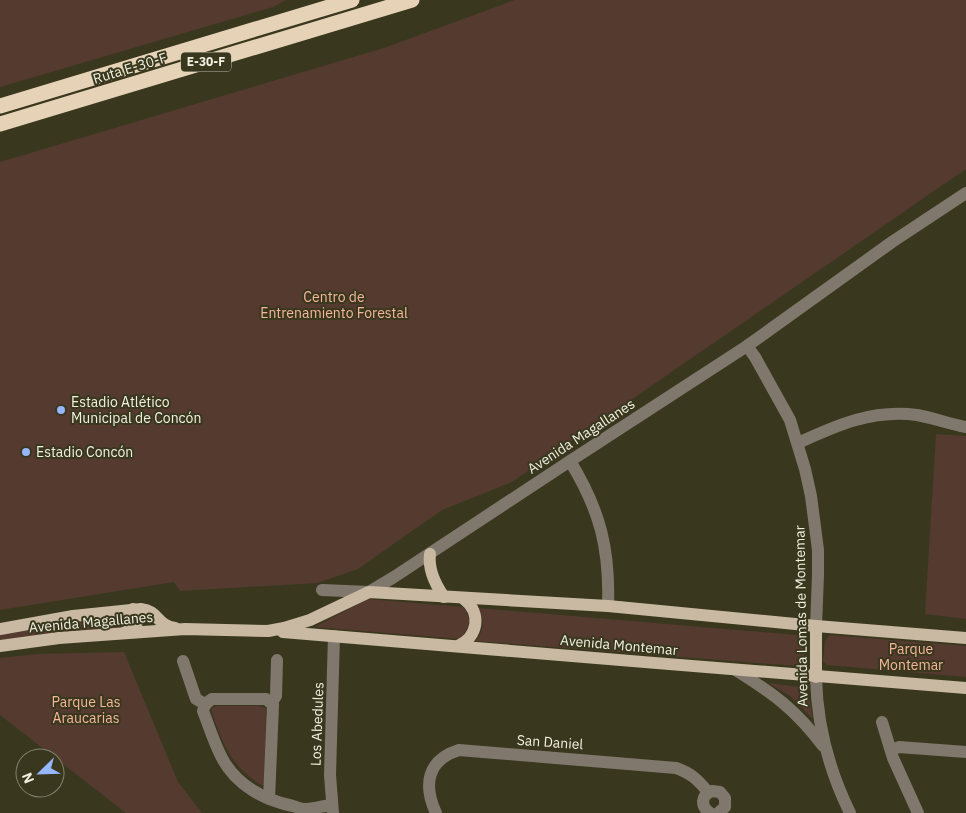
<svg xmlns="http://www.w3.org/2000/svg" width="966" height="813" font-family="'IBM Plex Sans',sans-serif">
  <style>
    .green { fill: #543a2f }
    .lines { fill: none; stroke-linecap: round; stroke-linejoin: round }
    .minor { stroke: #80786d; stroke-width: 12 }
    .major { stroke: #c9b9a2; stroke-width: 12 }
    .highway { stroke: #e6d2b7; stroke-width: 15 }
    .poi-dot { fill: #96b6fd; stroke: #39381e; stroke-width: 2 }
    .labels { text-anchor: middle; stroke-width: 4; stroke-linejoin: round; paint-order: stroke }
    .shield { fill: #39381e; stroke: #b9b9a6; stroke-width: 1 }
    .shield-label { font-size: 12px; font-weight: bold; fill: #f0f0e0 }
    .street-label { font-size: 14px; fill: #f0f0e0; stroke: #39381e }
    .park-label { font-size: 14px; fill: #f7b69b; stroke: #39381e }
    .poi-label { font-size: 14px; fill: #f0f0e0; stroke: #39381e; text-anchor: start }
  </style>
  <rect width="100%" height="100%" fill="#39381e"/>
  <g class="green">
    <polygon points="0,0 286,0 273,7 0,87"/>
    <polygon points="515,0 966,0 966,169 512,482 442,510 358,569 317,583 180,591 174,582 0,610 0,162 384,48"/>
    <polygon points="936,434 966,436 966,619 925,614"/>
    <path d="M 368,599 L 463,607 C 473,619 470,628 460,639 L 315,627 Z"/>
    <path d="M 478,608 L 798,635 L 805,641 L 804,660 L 797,666 L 475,641 C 484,632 485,619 478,608 Z"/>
    <polygon points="127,616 130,622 125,628 0,642 0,633 71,621"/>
    <polygon points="830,635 966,646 966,677 827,665 823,661 825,641"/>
    <polygon points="124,652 178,782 202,813 126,813 0,715 0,658 38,654"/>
    <polygon points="768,683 807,688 813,718 811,717 790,696"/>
    <path d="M 216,706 L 258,706 L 266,708 L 264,785 L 261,785 C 231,766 223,745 212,713 L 212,708 Z"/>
  </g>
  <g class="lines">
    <g class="minor">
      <polyline points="747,346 755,357 790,420 805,469 811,496 818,550 818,575 816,626"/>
      <path d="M 798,443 C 837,425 873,409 917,415 C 934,418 949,424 966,427"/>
      <path d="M 570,461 C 600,510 610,549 608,606"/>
      <polyline points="322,590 369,592 394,577 570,461 747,346 892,242 966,193"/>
      <polyline points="183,661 196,699 205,704"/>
      <path d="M 737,671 C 774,694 796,710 823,746"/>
      <path d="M 816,677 C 817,725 829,770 850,813"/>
      <polyline points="272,702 276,696 277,660"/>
      <polyline points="882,722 893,758 918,813"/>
      <polyline points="891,750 899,747 966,752"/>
      <path d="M 269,799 L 273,705 L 266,699 L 212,699 C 207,702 204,705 203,711 C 209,726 214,743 222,758 C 236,785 264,800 293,806 C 297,807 300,809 304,809 C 313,809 322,806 331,805"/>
      <polyline points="333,813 330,775 334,636"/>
      <path d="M 436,813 C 423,785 427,760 459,750 L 676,768 C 691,773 698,780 708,792"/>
      <path d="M 710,813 C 700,806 701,795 712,791 L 720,792 L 725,798 L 725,807 L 718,813"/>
    </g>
    <g class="major">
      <path d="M 430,554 C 428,569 435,584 444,597"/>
      <polyline points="816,626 816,677"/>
      <path d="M 0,629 L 73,616 L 141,609 C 159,611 156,625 175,628"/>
      <path d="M 283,632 C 511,650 738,671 966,688"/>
      <polyline points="124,633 135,627 137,622 133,609"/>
      <polyline points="0,646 59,638 185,629 268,631 284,628 310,620 369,592 608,606 816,626 966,638"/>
      <path d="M 458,646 C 478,637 482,613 464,599"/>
    </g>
    <g class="highway">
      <polyline points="0,106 352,0"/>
      <polyline points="0,124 412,0"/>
    </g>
  </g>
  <g class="poi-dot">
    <circle cx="61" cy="410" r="5"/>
    <circle cx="26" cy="452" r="5"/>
  </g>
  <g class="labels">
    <rect class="shield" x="181" y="52.5" width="50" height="19" rx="4"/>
    <g class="shield-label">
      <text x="206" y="66">E-30-F</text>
    </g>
    <g class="street-label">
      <text transform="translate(130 68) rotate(-17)" y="5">Ruta E-30-F</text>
      <text transform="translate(581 436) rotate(-33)" y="5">Avenida Magallanes</text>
      <text transform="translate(801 616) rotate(-91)" y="5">Avenida Lomas de Montemar</text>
      <text transform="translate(91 622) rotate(-5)" y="5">Avenida Magallanes</text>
      <text transform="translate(619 645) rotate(5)" y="5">Avenida Montemar</text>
      <text transform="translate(317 724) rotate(-88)" y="5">Los Abedules</text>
      <text transform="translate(550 742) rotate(4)" y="5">San Daniel</text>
    </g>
    <g class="park-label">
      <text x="334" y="302">Centro de<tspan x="334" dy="16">Entrenamiento Forestal</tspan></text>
      <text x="911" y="654">Parque<tspan x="911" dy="16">Montemar</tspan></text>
      <text x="86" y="707">Parque Las<tspan x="86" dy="16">Araucarias</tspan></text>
    </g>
    <g class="poi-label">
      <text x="71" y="407">Estadio Atlético<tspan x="71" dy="16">Municipal de Concón</tspan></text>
      <text x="36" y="457">Estadio Concón</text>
    </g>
  </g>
  <g transform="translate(40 773) rotate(247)"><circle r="24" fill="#39381e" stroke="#82826c"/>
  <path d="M0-4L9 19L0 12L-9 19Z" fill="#96b6fd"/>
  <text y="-8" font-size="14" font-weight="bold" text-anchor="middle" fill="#f0f0e0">N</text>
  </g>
</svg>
